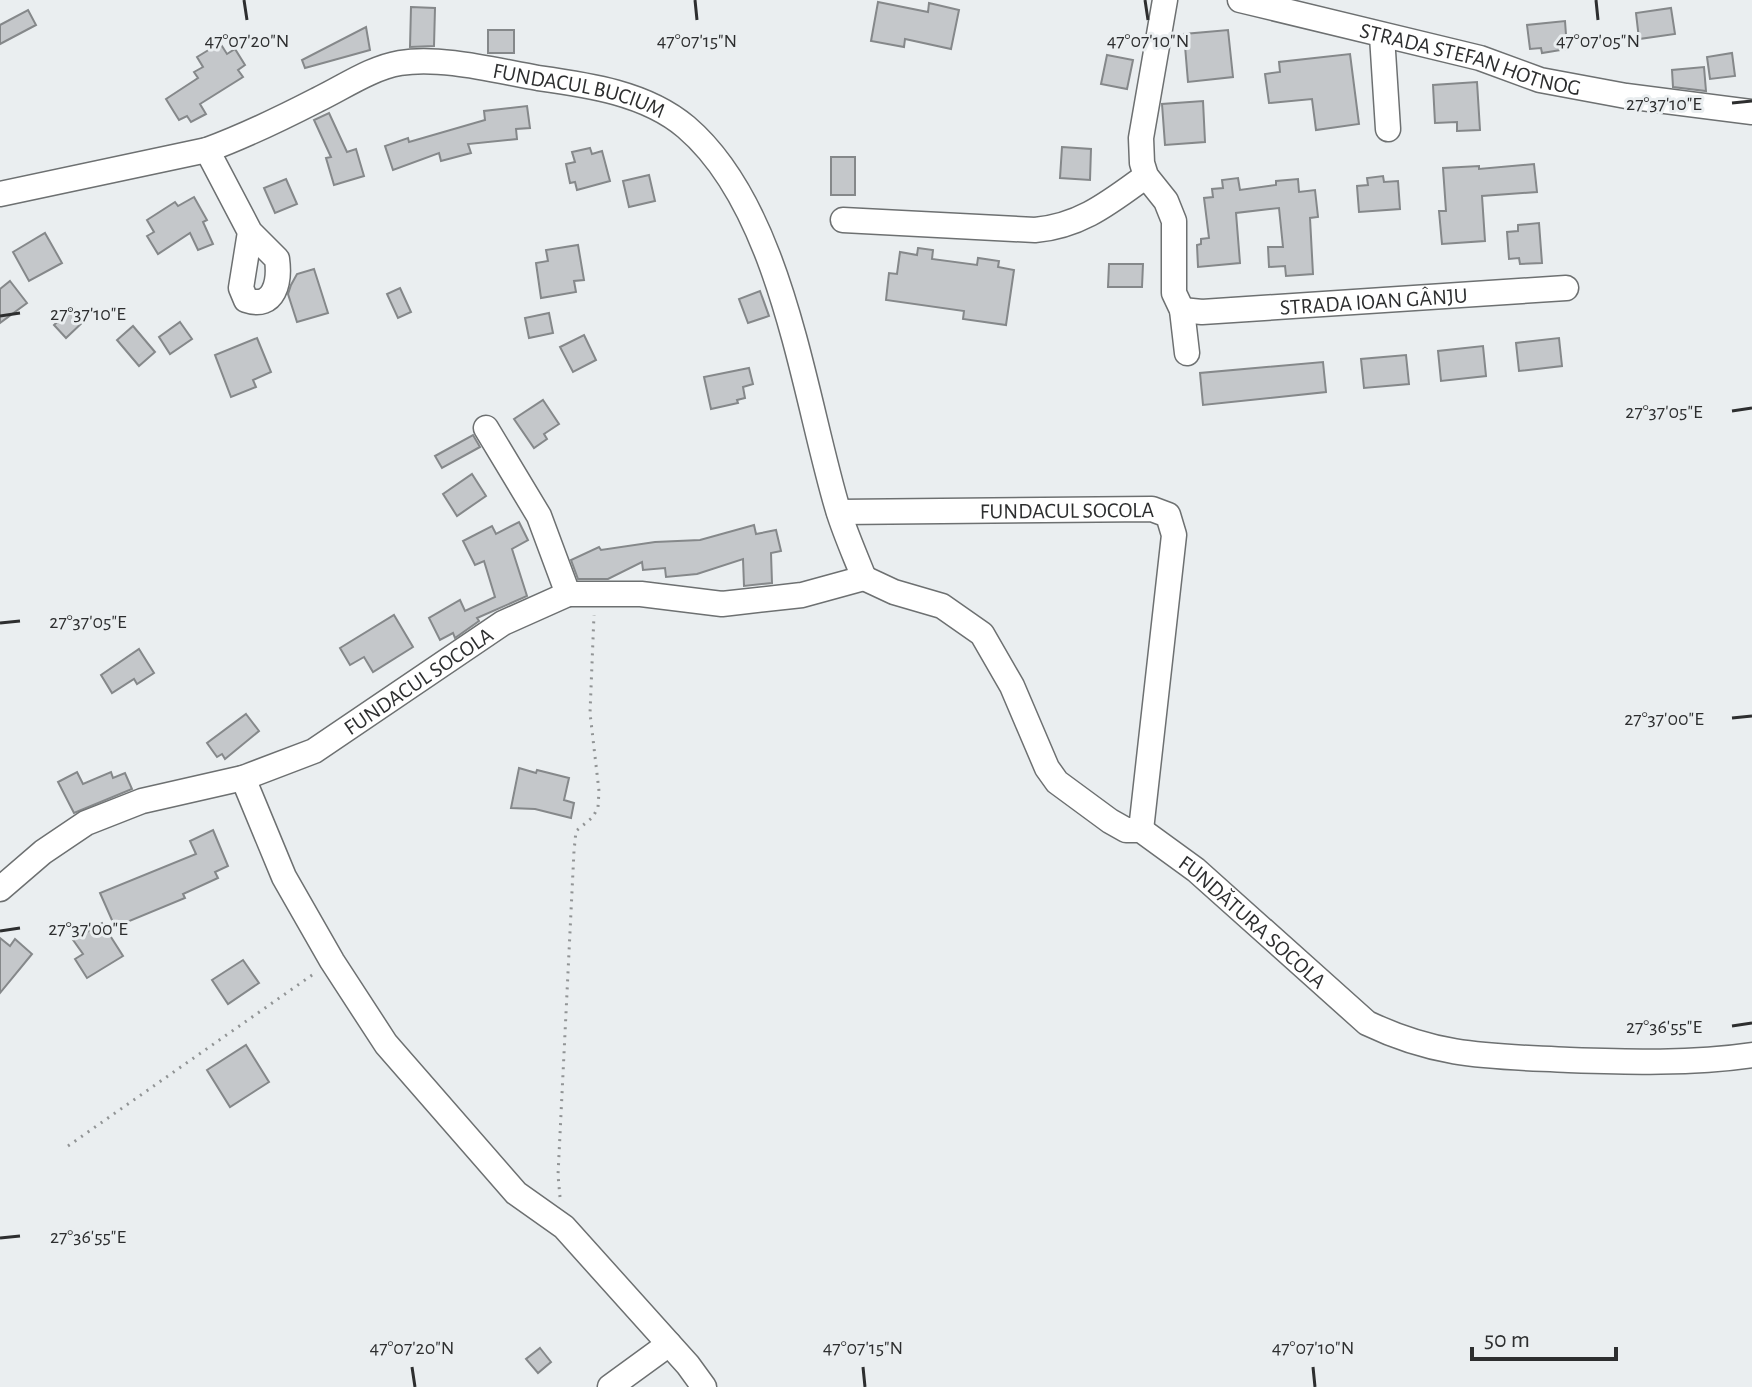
<svg xmlns="http://www.w3.org/2000/svg" width="1752" height="1387" font-family="'Alegreya Sans',sans-serif">
  <style>
    .building { fill: #c4c7ca; stroke: #85888a; stroke-width: 2 }
    .lines { fill: none; stroke-linecap: round; stroke-linejoin: round }
    .minor-casing { stroke: #6d7071; stroke-width: 27 }
    .path { stroke: #919495; stroke-width: 3; stroke-dasharray: 2 6; stroke-linecap: butt }
    .minor { stroke: #fff; stroke-width: 24 }
    .ticks { fill: none; stroke: #2d2e2f; stroke-width: 3 }
    .labels { text-anchor: middle; stroke-width: 6; stroke-linejoin: round; paint-order: stroke }
    .street-label { font-size: 22px; fill: #2d2e2f; stroke: #eaeef0 }
    .ticks-label { font-size: 20px; text-anchor: middle; fill: #2d2e2f; stroke: #eaeef0; stroke-width: 6; stroke-linejoin: round; paint-order: stroke }
  </style>
  <rect width="100%" height="100%" fill="#eaeef0"/>
  <g class="building">
    <polygon points="878,2 928,12 929,3 959,10 951,49 905,39 904,47 871,41"/>
    <polygon points="411,7 435,8 434,46 410,47"/>
    <polygon points="1671,8 1675,34 1639,39 1636,13"/>
    <polygon points="28,10 36,25 0,44 0,25"/>
    <polygon points="1565,21 1567,49 1542,53 1541,48 1530,49 1527,25"/>
    <polygon points="366,27 370,50 305,68 302,60"/>
    <rect x="488" y="30" width="26" height="23"/>
    <polygon points="1228,30 1233,77 1188,82 1184,34"/>
    <polygon points="220,43 227,54 235,49 245,65 238,70 243,77 200,104 206,114 191,122 187,116 179,120 166,99 198,78 194,72 203,67 197,57"/>
    <polygon points="1732,53 1735,76 1710,79 1707,57"/>
    <polygon points="1350,54 1359,124 1316,130 1312,99 1269,103 1265,74 1280,72 1279,62"/>
    <polygon points="1107,55 1133,60 1127,89 1101,84"/>
    <polygon points="1704,67 1706,91 1673,87 1672,70"/>
    <polygon points="1477,82 1480,130 1457,131 1457,122 1435,123 1433,85"/>
    <polygon points="1203,101 1205,142 1165,145 1162,104"/>
    <polygon points="527,106 530,128 516,129 517,139 468,144 471,153 441,161 439,153 393,170 385,146 408,138 409,142 485,120 484,111"/>
    <polygon points="329,113 347,152 356,149 364,176 334,185 326,158 331,157 314,120"/>
    <polygon points="1062,147 1091,149 1090,180 1060,178"/>
    <polygon points="590,148 592,154 602,151 610,181 577,190 575,182 570,183 566,164 575,162 572,152"/>
    <rect x="831" y="157" width="24" height="38"/>
    <polygon points="1534,164 1537,192 1482,196 1485,241 1442,244 1439,211 1446,211 1443,168 1479,166 1479,169"/>
    <polygon points="649,175 655,201 629,207 623,181"/>
    <polygon points="1383,176 1384,182 1398,181 1400,209 1359,212 1357,186 1368,185 1367,178"/>
    <polygon points="1238,178 1240,190 1276,185 1276,181 1298,179 1299,192 1315,190 1318,217 1310,218 1313,274 1286,276 1285,266 1269,267 1268,247 1283,247 1279,208 1236,213 1240,263 1198,267 1197,245 1201,244 1201,239 1209,238 1204,198 1213,197 1212,189 1223,188 1222,180"/>
    <polygon points="286,179 297,204 275,213 264,188"/>
    <polygon points="194,197 207,220 203,222 213,244 198,250 190,233 158,254 147,236 154,232 147,220 175,202 178,206"/>
    <polygon points="1539,223 1542,263 1520,264 1519,258 1509,259 1507,232 1518,231 1518,225"/>
    <polygon points="45,233 62,263 29,281 13,252"/>
    <polygon points="578,245 584,280 574,281 576,292 541,298 536,263 548,261 546,250"/>
    <polygon points="918,248 933,250 932,259 977,265 978,258 999,261 998,267 1014,270 1006,325 963,319 964,311 886,300 889,273 897,274 900,252 917,255"/>
    <polygon points="1109,264 1143,264 1142,287 1108,287"/>
    <polygon points="314,269 328,313 297,322 288,294 291,285 297,274"/>
    <polygon points="10,281 27,303 0,323 0,289"/>
    <polygon points="400,288 411,312 398,318 387,294"/>
    <polygon points="760,291 769,316 748,323 739,299"/>
    <polygon points="73,307 85,320 66,338 54,325"/>
    <polygon points="549,313 553,333 529,338 525,318"/>
    <polygon points="180,322 192,339 170,354 159,337"/>
    <polygon points="133,326 155,352 139,366 117,340"/>
    <polygon points="584,335 596,360 573,372 560,347"/>
    <polygon points="257,338 271,372 253,380 256,387 231,397 215,355"/>
    <polygon points="1559,338 1562,366 1519,371 1516,343"/>
    <polygon points="1483,346 1486,376 1441,381 1438,351"/>
    <polygon points="1406,355 1409,384 1364,388 1361,359"/>
    <polygon points="1323,362 1326,392 1203,405 1200,373"/>
    <polygon points="749,368 753,384 743,387 745,398 737,400 738,403 711,409 704,377"/>
    <polygon points="543,400 559,424 544,434 547,439 534,448 514,419"/>
    <polygon points="473,435 480,447 442,468 435,456"/>
    <polygon points="472,474 486,496 457,516 443,494"/>
    <polygon points="519,522 528,540 512,549 527,596 477,618 479,621 455,638 453,633 440,640 429,618 460,600 465,611 495,597 484,561 475,565 463,541 492,526 496,534"/>
    <polygon points="754,525 756,534 776,530 781,551 771,553 772,583 744,586 743,559 697,574 666,577 665,568 643,570 642,562 608,579 578,579 571,560 599,547 601,550 655,542 700,540"/>
    <polygon points="394,615 413,647 373,672 364,657 350,665 340,648"/>
    <polygon points="139,649 154,673 137,684 134,679 112,693 101,675"/>
    <polygon points="246,714 259,731 225,759 222,754 217,757 207,743"/>
    <polygon points="519,768 536,773 537,770 569,778 564,800 574,803 571,818 535,809 511,808"/>
    <polygon points="77,772 83,784 111,772 113,778 125,773 132,789 74,813 58,782"/>
    <polygon points="213,830 228,866 215,872 218,878 183,894 185,898 115,927 100,893 196,854 190,841"/>
    <polygon points="102,923 123,956 87,978 75,959 83,954 71,937 85,928 87,932"/>
    <polygon points="0,938 10,946 15,939 32,954 0,993"/>
    <polygon points="243,960 259,983 228,1004 212,980"/>
    <polygon points="246,1045 269,1082 230,1107 207,1070"/>
    <polygon points="540,1348 551,1362 538,1373 526,1359"/>
  </g>
  <g class="lines">
    <defs>
      <g id="minor">
        <polyline points="1165,0 1141,138 1142,163 1146,176 1166,201 1174,221 1174,293 1182,310 1187,353"/>
        <path id="s1" d="M 1240,0 L 1480,58 L 1540,80 L 1626,96 L 1752,112"/>
        <polyline points="1382,36 1388,129"/>
        <path d="M 207,150 L 250,232 L 277,259 C 280,281 275,310 246,300 L 241,288 L 250,232"/>
        <path id="s2" d="M 0,194 L 207,150 C 245,136 282,118 317,100 C 344,87 371,68 400,63 C 441,56 497,71 538,78 C 588,85 646,93 686,127 C 782,209 803,393 838,510 C 845,533 855,555 864,578"/>
        <path d="M 843,220 L 1035,230 C 1081,226 1110,202 1146,176"/>
        <path id="s3" d="M 1182,310 L 1202,312 L 1566,288"/>
        <polyline points="486,428 539,516 568,594"/>
        <path id="s4" d="M 839,512 L 1152,509 L 1168,515 L 1174,535 L 1141,830"/>
        <path id="s5" d="M 864,578 L 894,592 L 942,606 L 982,634 L 1012,686 L 1047,768 L 1057,782 L 1110,821 L 1126,830 L 1141,830 L 1196,870 L 1367,1023 C 1440,1058 1491,1056 1569,1060 C 1630,1062 1691,1064 1752,1055"/>
        <polyline points="243,778 284,877 332,961 386,1044 516,1193 564,1227 688,1365 704,1387"/>
        <path id="s6" d="M 0,889 L 43,852 L 86,823 L 142,801 L 243,778 L 314,751 L 503,623 L 568,594 L 641,594 L 722,604 L 802,595 L 864,578"/>
        <polyline points="610,1387 669,1344"/>
      </g>
    </defs>
    <use href="#minor" class="minor-casing"/>
    <g class="path">
      <polyline points="68,1146 315,973"/>
      <polyline points="560,1197 558,1175 574,851 576,831 593,817 598,807 599,791 590,713 594,615"/>
    </g>
    <use href="#minor" class="minor"/>
  </g>
  <path class="ticks" d="M 244,0 L 247,20M 695,0 L 697,20M 1145,0 L 1148,20M 1596,0 L 1598,20M 1732,103 L 1752,101M 0,316 L 20,313M 1732,411 L 1752,408M 0,623 L 20,621M 1732,718 L 1752,716M 0,931 L 20,928M 1732,1026 L 1752,1023M 0,1238 L 20,1236M 412,1367 L 415,1387M 863,1367 L 865,1387M 1313,1367 L 1315,1387"/>
  <g class="labels">
    <g class="street-label">
      <text dy="8" stroke="none"><textPath href="#s1" startOffset="238">STRADA STEFAN HOTNOG</textPath></text>
      <text dy="8" stroke="none"><textPath href="#s2" startOffset="606">FUNDACUL BUCIUM</textPath></text>
      <text dy="8" stroke="none"><textPath href="#s3" startOffset="192">STRADA IOAN GÂNJU</textPath></text>
      <text dy="8" stroke="none"><textPath href="#s4" startOffset="228">FUNDACUL SOCOLA</textPath></text>
      <text dy="8" stroke="none"><textPath href="#s6" startOffset="474">FUNDACUL SOCOLA</textPath></text>
      <text dy="8" stroke="none"><textPath href="#s5" startOffset="542">FUNDĂTURA SOCOLA</textPath></text>
    </g>
  </g>
  <g class="ticks-label">
    <text x="247" y="47">47°07'20"N</text>
    <text x="697" y="47">47°07'15"N</text>
    <text x="1148" y="47">47°07'10"N</text>
    <text x="1598" y="47">47°07'05"N</text>
    <text x="1664" y="110">27°37'10"E</text>
    <text x="88" y="320">27°37'10"E</text>
    <text x="1664" y="418">27°37'05"E</text>
    <text x="88" y="628">27°37'05"E</text>
    <text x="1664" y="725">27°37'00"E</text>
    <text x="88" y="935">27°37'00"E</text>
    <text x="1664" y="1033">27°36'55"E</text>
    <text x="88" y="1243">27°36'55"E</text>
    <text x="412" y="1354">47°07'20"N</text>
    <text x="863" y="1354">47°07'15"N</text>
    <text x="1313" y="1354">47°07'10"N</text>
  </g>
  <path d="M1472 1347v12h144v-12" fill="none" stroke="#2d2e2f" stroke-width="4"/>
  <text x="1484" y="1347" font-size="24" fill="#2d2e2f" stroke="#eaeef0" stroke-width="6" paint-order="stroke">50 m</text>
</svg>
